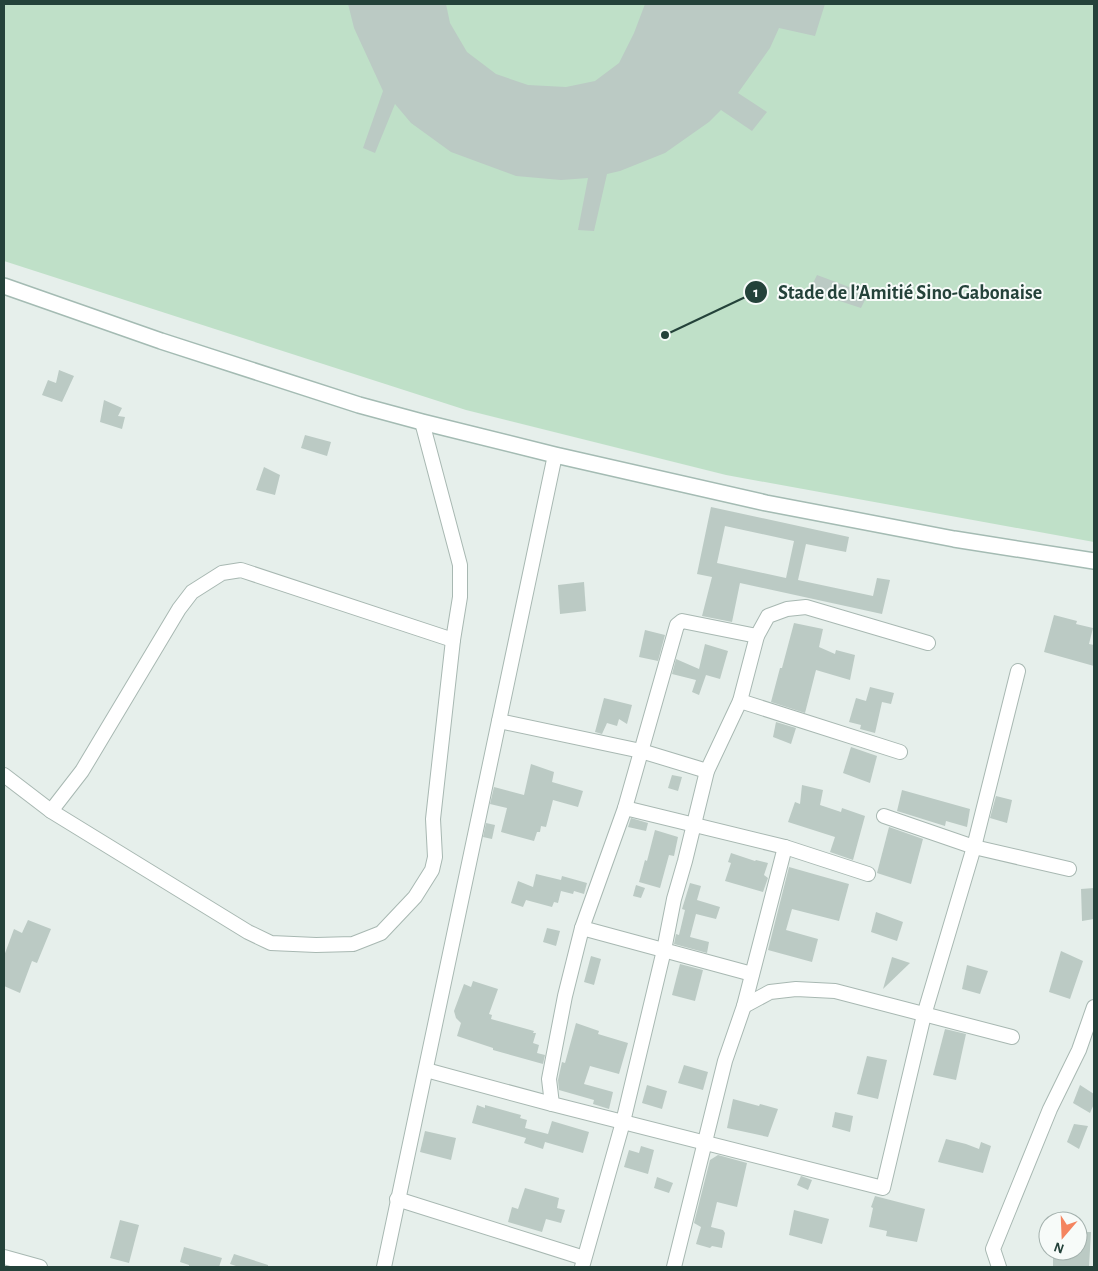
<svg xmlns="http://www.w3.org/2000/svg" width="1098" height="1271" font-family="'Alegreya Sans',sans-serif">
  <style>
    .green { fill: #bfe0c8 }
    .building { fill: #bbcac4; fill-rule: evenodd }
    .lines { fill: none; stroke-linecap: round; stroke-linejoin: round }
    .minor-casing { stroke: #a8b8b2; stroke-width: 16 }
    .secondary-casing { stroke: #a4bbb3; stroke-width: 18 }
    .minor { stroke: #fff; stroke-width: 14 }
    .secondary { stroke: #fff; stroke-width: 15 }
    .leader { fill: none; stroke: #24423a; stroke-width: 2 }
    .callout-dot { fill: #24423a; stroke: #f7fbf9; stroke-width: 2 }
    .mark-label { font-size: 15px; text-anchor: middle; font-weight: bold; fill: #fff }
    .callout-label { font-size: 20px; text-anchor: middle; font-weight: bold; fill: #24423a; stroke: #f7fbf9; stroke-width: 4; stroke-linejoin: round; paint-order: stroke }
  </style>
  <rect width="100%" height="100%" fill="#e6efeb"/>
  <polygon class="green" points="4,4 1094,4 1094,542 726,475 466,410 4,261"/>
  <g class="building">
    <polygon points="348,4 446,4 450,23 467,52 496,74 528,85 566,87 595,81 619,63 634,33 645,4 825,4 815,36 779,28 770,48 738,93 767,112 752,131 721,110 709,122 665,153 620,171 607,174 594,231 578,230 588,178 561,180 516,176 451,152 411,123 395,104 375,153 363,148 383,91 354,28"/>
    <polygon points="817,275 868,294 861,308 809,291"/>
    <polygon points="59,370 74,376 62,402 42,395 48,380 56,383"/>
    <polygon points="104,400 122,408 118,416 125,417 122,429 100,422"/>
    <polygon points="305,435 331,442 327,456 301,448"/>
    <polygon points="264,467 280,475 275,495 256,490"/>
    <path d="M 711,507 L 849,537 L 846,552 L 806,544 L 798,580 L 873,596 L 877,578 L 890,580 L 882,614 L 740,583 L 732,622 L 702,616 L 712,577 L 697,574 ZM 725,526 L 794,541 L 786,578 L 717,563 Z"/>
    <polygon points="584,582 586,611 560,614 558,585"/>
    <polygon points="1054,615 1077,621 1076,624 1093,628 1089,644 1094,645 1094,666 1044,652"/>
    <polygon points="794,623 823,629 819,647 835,654 836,650 855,655 850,680 816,670 805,713 771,702 780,668 782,668"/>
    <polygon points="645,630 665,635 658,661 639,657"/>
    <polygon points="705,644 728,651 720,679 706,675 699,695 692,692 696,680 672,674 676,659 699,669"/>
    <polygon points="870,687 894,693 891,704 882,702 875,733 860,729 861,725 849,722 856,698 866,701"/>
    <polygon points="604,698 632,705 627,724 619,719 617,726 607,723 602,734 595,732"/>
    <polygon points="776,722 796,728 791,744 773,737"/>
    <polygon points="851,747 877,756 870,783 843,773"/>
    <polygon points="531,764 554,772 552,782 583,791 578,807 553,800 546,827 541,826 540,832 537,832 534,841 501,832 507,808 490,804 494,787 524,795"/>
    <polygon points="672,775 682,777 678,791 668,788"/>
    <polygon points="802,785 823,790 820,805 841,812 842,808 865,816 853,860 830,852 835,837 788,822 795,802 800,804"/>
    <polygon points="902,790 970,809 967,827 946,821 945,826 897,811"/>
    <polygon points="996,796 1012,800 1007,823 990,818"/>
    <polygon points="631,818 648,823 646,831 628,827"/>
    <polygon points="486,823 495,825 492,839 483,837"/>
    <polygon points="889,827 923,839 911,884 877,873"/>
    <polygon points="655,830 678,837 674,856 669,855 660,888 639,882 645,860 647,861"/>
    <polygon points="731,853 755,861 756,860 768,863 764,875 768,878 763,892 725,881 731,863 728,862"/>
    <polygon points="789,867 849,884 839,921 792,909 786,930 818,939 812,962 768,950"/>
    <polygon points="536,874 561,880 562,876 587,883 584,894 574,891 573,894 561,891 558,903 554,902 552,907 526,900 523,907 511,903 518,881 533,887"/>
    <polygon points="690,883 701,886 697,900 720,907 716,919 696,914 690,937 709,942 707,953 674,944 676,934 679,935 685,910 682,909"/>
    <polygon points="636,885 645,888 641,898 633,896"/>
    <polygon points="1094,888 1094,919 1082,921 1081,889"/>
    <polygon points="876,912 903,922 897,941 871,932"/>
    <polygon points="28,920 51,929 37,963 32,961 20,993 4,986 4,956 14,929 22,933"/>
    <polygon points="547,928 560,931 556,946 543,942"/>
    <polygon points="1061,951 1083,961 1070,999 1049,992"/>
    <polygon points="591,956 601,959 594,985 584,982"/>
    <polygon points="892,957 910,963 883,989"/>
    <polygon points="680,964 703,970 695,1001 672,995"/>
    <polygon points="967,965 988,971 980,994 962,989"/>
    <polygon points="473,981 498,989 489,1014 492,1015 491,1019 534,1031 533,1033 536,1033 533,1043 539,1045 537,1053 545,1055 543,1064 493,1050 493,1048 457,1036 461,1023 456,1018 454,1011 464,984 471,987"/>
    <polygon points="576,1023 599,1031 598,1034 628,1043 619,1074 590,1066 584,1084 613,1092 609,1109 593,1104 594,1100 559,1090 558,1080 562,1062 565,1063"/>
    <polygon points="945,1029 966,1034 956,1080 933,1075"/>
    <polygon points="867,1056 887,1060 878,1099 857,1094"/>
    <polygon points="684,1065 708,1072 703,1090 678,1083"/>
    <polygon points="647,1085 667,1091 662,1109 642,1103"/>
    <polygon points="1080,1085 1094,1094 1094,1104 1090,1113 1073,1103"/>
    <polygon points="733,1099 759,1106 760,1104 778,1109 768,1137 727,1128"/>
    <polygon points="477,1105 485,1108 485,1105 521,1115 520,1118 527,1120 525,1128 548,1134 552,1121 589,1132 583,1153 545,1142 543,1149 524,1143 526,1138 472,1123"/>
    <polygon points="835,1112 853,1116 850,1132 832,1127"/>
    <polygon points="1074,1124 1088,1126 1079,1149 1067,1142"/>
    <polygon points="425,1131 456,1138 451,1160 420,1152"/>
    <polygon points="946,1139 966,1144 979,1149 981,1142 991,1146 983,1173 938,1162"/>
    <polygon points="641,1146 654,1150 648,1174 624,1167 629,1150 639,1153"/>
    <polygon points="718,1155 747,1163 737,1207 717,1202 711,1227 723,1230 725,1233 722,1248 712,1246 710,1248 696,1244 701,1227 694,1223 710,1160"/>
    <polygon points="801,1176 812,1180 808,1190 797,1185"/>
    <polygon points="657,1177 673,1183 669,1193 654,1188"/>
    <polygon points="525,1188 559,1198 557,1208 565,1210 561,1223 546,1219 542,1232 508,1222 512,1207 518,1209"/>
    <polygon points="875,1196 925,1209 917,1242 886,1236 887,1231 869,1227 873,1208 871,1207"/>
    <polygon points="794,1210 829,1219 822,1244 789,1235"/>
    <polygon points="120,1220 139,1225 129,1263 110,1258"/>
    <polygon points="1078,1232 1091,1232 1089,1267 1053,1267 1053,1251 1078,1251"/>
    <polygon points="184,1247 222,1258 219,1267 189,1267 189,1265 180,1262"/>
    <polygon points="234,1254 268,1265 268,1267 239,1267 230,1264"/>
  </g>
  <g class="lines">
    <defs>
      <g id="minor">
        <polyline points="757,636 682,621 677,625 625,808 582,928 565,996 549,1079 552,1104 883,1188 924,1015 974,847 1018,671"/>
        <polyline points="740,701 900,752"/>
        <polyline points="499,721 641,751 707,771"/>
        <polyline points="4,775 51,811 248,932 271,943 316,945 353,944 381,933 415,897 432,870 435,857 433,819 453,640 460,597 460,565 422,422"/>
        <polyline points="625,808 785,847 868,874"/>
        <polyline points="51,811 82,771 179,609 192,592 222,573 241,570 453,640"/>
        <polyline points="884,816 974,847 1069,869"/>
        <polyline points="582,928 752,974"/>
        <polyline points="744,1006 770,992 796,989 835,991 1012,1037"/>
        <polyline points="426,1070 552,1104"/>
        <polyline points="397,1199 584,1258"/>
        <polyline points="4,1257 40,1267"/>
        <polyline points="384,1267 555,455"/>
        <polyline points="582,1267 623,1122 664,950 674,899 685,861 707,771 740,701 757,636 768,616 787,609 806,607 928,643"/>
        <polyline points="674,1267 725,1061 744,1006 785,847"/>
        <polyline points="999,1267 993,1249 1050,1109 1079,1050 1094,1007"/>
      </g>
      <polyline id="secondary" points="4,286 161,341 359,405 422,422 555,455 766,503 954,539 1094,561"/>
    </defs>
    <use href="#minor" class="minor-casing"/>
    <use href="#secondary" class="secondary-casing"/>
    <use href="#minor" class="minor"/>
    <use href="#secondary" class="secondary"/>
  </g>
  <path class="leader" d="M665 335L756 292"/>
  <g class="callout-dot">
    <circle cx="665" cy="335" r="5"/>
    <circle cx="756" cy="292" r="12"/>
  </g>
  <g class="mark-label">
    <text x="756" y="297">1</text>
  </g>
  <g class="callout-label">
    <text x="910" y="299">Stade de l’Amitié Sino-Gabonaise</text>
  </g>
  <rect width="1098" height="1271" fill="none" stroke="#24423a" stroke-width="10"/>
  <g transform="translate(1063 1236) rotate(199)"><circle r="24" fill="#f7fbf9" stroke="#a3b1ad"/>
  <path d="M0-4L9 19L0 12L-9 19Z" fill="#f4845f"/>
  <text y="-8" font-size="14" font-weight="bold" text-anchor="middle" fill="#24423a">N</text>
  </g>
</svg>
